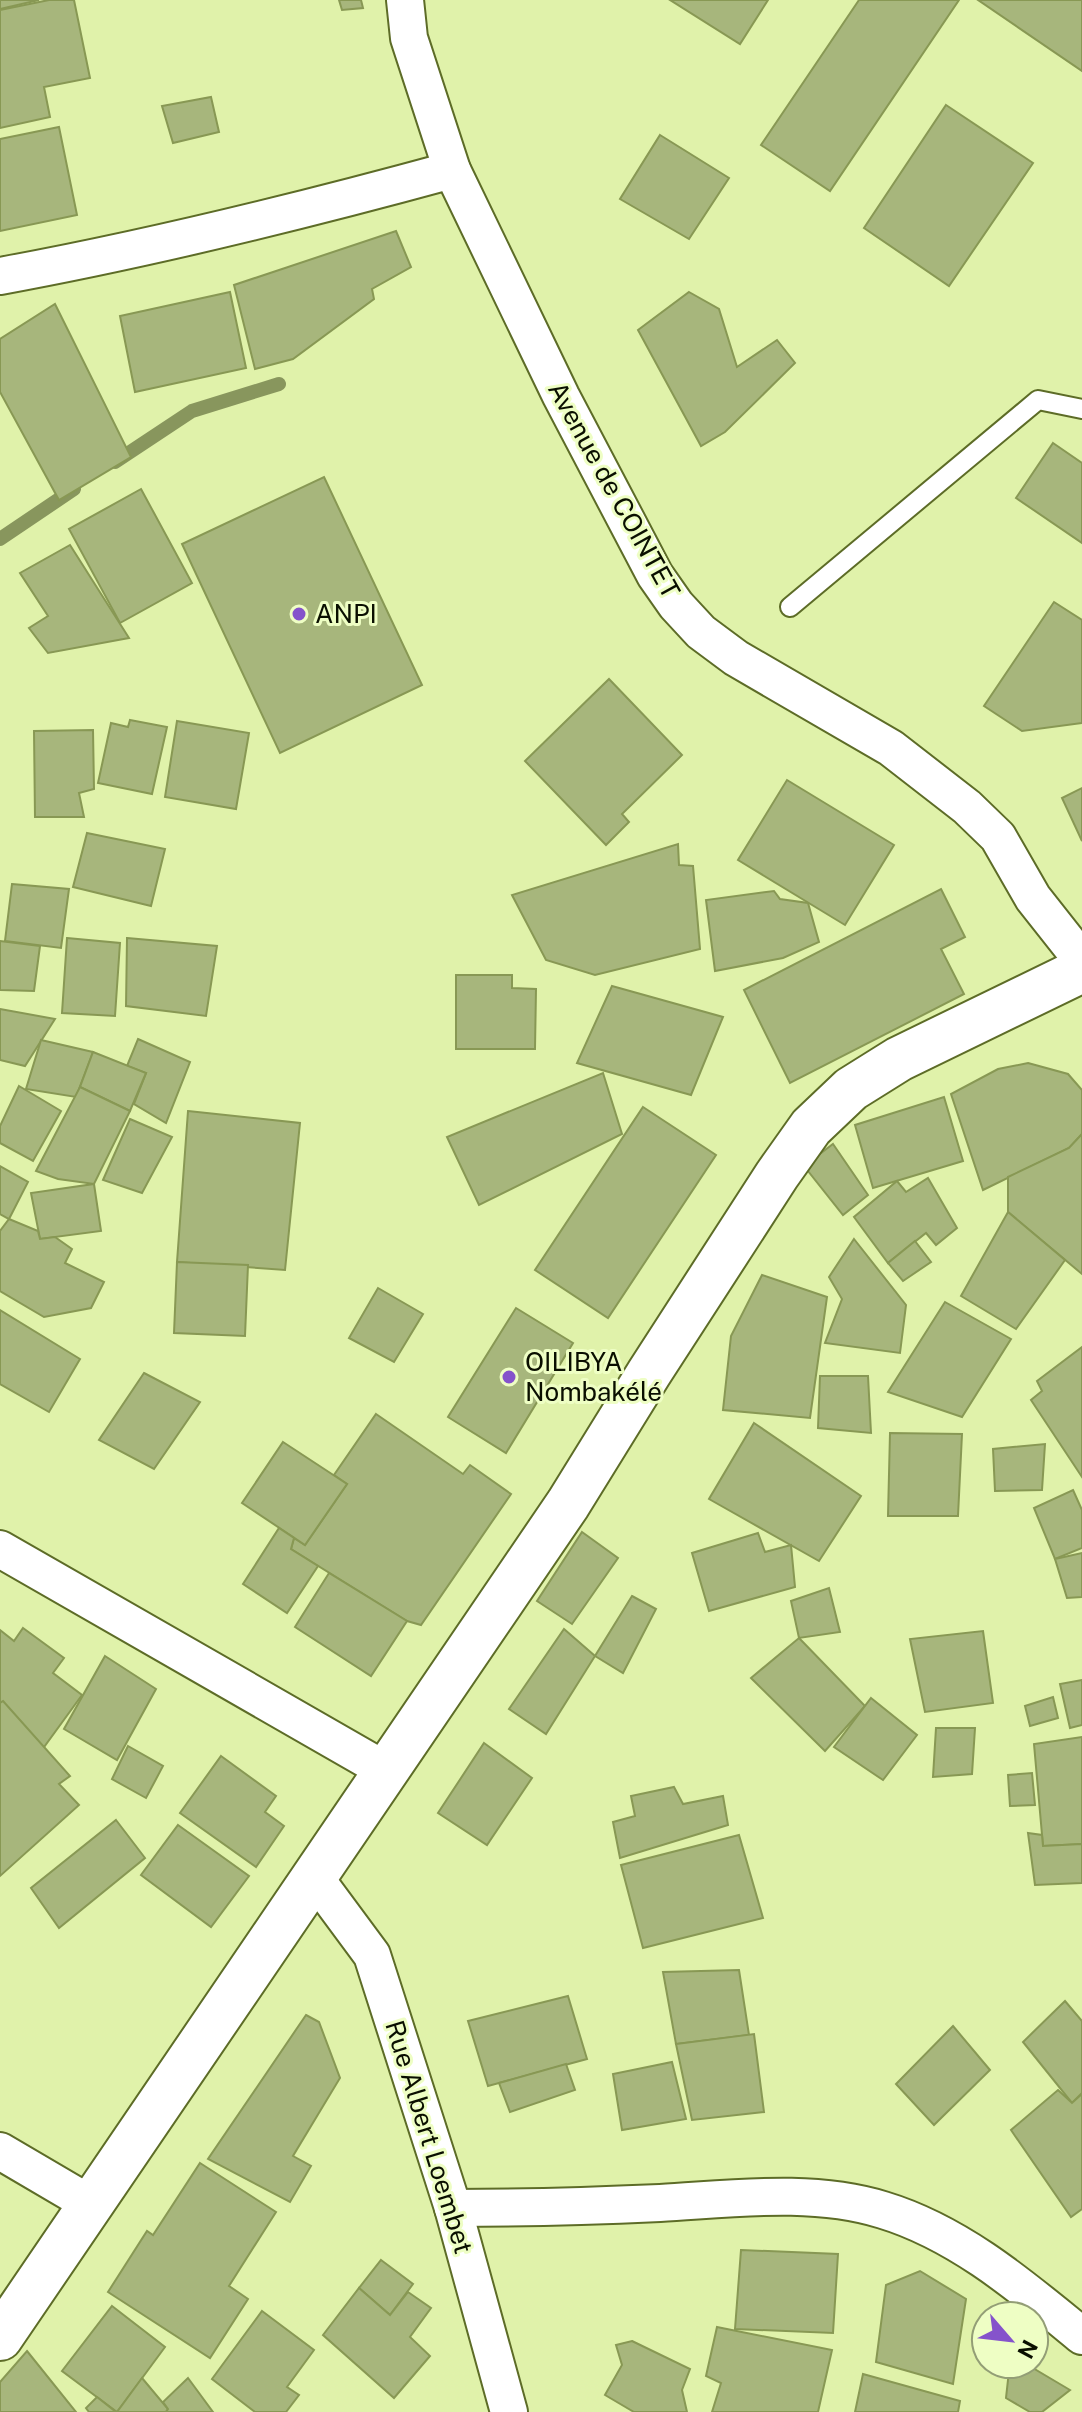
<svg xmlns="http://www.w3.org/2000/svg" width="1082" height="2412" font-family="'Public Sans',sans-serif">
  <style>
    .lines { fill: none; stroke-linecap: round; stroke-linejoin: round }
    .stream { stroke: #88965d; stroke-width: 14 }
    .building { fill: #a7b67c; stroke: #889854; stroke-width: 2 }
    .service-casing { stroke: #5d6c27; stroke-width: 22 }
    .minor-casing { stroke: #5d6c27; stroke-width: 40 }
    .secondary-casing { stroke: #5d6c27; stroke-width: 48 }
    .service { stroke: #fff; stroke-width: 18 }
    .minor { stroke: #fff; stroke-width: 36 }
    .secondary { stroke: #fff; stroke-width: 44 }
    .poi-dot { fill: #8553cb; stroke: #eefec4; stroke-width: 3 }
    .labels { text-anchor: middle; stroke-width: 6; stroke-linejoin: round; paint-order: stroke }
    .street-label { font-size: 26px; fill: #0a0f00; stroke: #eefec4 }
    .poi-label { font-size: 26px; fill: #0a0f00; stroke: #eefec4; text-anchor: start }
  </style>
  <rect width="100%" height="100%" fill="#e0f2aa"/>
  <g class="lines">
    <g class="stream">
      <polyline points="115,462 192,411 279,384"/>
      <polyline points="0,539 74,489"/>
    </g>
  </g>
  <g class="building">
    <polygon points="0,0 39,0 0,9"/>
    <polygon points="49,0 74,0 90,78 44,87 50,117 0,128 0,10"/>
    <polygon points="339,0 361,0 363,8 342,10"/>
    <polygon points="670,0 768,0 740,44"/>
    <polygon points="859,0 959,0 830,191 761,145"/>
    <polygon points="978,0 1082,0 1082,71"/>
    <polygon points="211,97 219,132 173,143 162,106"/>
    <polygon points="946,105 1033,163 949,286 864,228"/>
    <polygon points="59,127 77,215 0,231 0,139"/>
    <polygon points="660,135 729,178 689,239 620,199"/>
    <polygon points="396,231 411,267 372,289 374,299 293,359 255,369 234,285"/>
    <polygon points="230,292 246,368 135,392 120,316"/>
    <polygon points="689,292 719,309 737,367 777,340 795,363 725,432 701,446 638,330"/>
    <polygon points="55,304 131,457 59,500 0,392 0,339"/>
    <polygon points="1053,443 1082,463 1082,543 1016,498"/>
    <polygon points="324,477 422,685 280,753 182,544"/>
    <polygon points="141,489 192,583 120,623 69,529"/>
    <polygon points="70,545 129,638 48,653 29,628 48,616 20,573"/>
    <polygon points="1054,602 1082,620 1082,723 1022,731 984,706"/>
    <polygon points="609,679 682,755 622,814 629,822 606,845 525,761"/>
    <polygon points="130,720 167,727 152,794 98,783 111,723 128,727"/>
    <polygon points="177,721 249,733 236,809 165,797"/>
    <polygon points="93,730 94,789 79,793 84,817 35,817 34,731"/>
    <polygon points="787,780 894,845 845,925 738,860"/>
    <polygon points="1082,788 1082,841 1062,798"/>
    <polygon points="87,833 165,849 151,906 73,887"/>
    <polygon points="678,844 679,865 693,866 700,949 595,975 546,960 512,895"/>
    <polygon points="12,884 69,889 61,948 5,941"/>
    <polygon points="941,889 965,937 941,949 964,994 790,1083 744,990"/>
    <polygon points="774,891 780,899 808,903 819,942 783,958 715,971 706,900"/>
    <polygon points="67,938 120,943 115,1016 62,1013"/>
    <polygon points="127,938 217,946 206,1016 126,1006"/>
    <polygon points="0,941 40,946 34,991 0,990"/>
    <polygon points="456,975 512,975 512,988 536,989 535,1049 456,1049"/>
    <polygon points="612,986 723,1017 691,1095 577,1063"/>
    <polygon points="0,1009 55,1019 25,1066 0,1060"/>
    <polygon points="138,1039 190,1062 166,1123 134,1104 146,1073 127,1066"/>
    <polygon points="41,1040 93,1052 76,1097 26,1089"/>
    <polygon points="93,1052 146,1073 130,1111 80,1087"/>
    <polygon points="1028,1063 1068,1074 1082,1090 1082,1134 1069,1148 983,1190 951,1094 998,1069"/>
    <polygon points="603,1073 622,1134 479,1205 447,1137"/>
    <polygon points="19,1086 61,1111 33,1161 0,1143 0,1126"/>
    <polygon points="80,1087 130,1111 94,1184 58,1179 36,1171"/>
    <polygon points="944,1097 963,1161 873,1188 855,1125"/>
    <polygon points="643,1107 716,1155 608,1318 535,1270"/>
    <polygon points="188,1111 300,1123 285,1270 177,1262"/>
    <polygon points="130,1119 172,1137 142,1193 103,1180"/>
    <polygon points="1082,1134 1082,1274 1008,1212 1008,1177 1069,1148"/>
    <polygon points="833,1144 868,1195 843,1215 804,1166"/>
    <polygon points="0,1166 28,1182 9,1219 0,1214"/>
    <polygon points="928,1178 957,1228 936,1245 926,1233 888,1263 854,1217 897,1181 906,1192"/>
    <polygon points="94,1184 101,1231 40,1239 31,1193"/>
    <polygon points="1008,1212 1065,1260 1016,1329 961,1296"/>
    <polygon points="9,1219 38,1231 40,1239 55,1237 72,1249 65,1263 104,1282 91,1308 44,1317 0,1291 0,1231"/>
    <polygon points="854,1239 906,1305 900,1353 825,1343 842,1299 829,1277"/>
    <polygon points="915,1241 931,1262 903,1281 888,1263"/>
    <polygon points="177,1262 248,1265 245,1336 174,1333"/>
    <polygon points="762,1275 827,1297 810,1418 723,1410 731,1336"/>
    <polygon points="378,1288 423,1314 394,1362 349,1338"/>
    <polygon points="945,1302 1011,1339 962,1417 888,1392"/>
    <polygon points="516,1308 573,1343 506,1453 448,1417"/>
    <polygon points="0,1310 80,1359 49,1412 0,1384"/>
    <polygon points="1082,1347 1082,1477 1031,1400 1042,1391 1037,1381"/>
    <polygon points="144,1373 200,1402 154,1469 99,1440"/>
    <polygon points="820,1376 868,1376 871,1433 818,1428"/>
    <polygon points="376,1414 463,1474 470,1465 511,1494 421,1625 407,1621 291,1549 294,1538 305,1545 347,1484 334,1475"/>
    <polygon points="754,1423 861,1496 819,1561 709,1499"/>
    <polygon points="890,1433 962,1434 958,1516 888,1516"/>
    <polygon points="283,1442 347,1484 305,1545 242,1503"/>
    <polygon points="1045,1444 1042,1490 995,1491 993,1449"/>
    <polygon points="1073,1490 1082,1510 1082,1548 1055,1559 1034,1508"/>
    <polygon points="279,1528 294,1538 291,1549 318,1566 287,1613 243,1584"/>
    <polygon points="582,1532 618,1558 572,1624 537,1601"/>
    <polygon points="758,1533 765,1552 791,1545 795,1587 709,1611 692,1553"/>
    <polygon points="1082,1553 1082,1597 1067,1598 1055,1559"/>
    <polygon points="329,1573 407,1621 371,1676 295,1627"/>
    <polygon points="829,1588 840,1632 799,1638 791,1601"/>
    <polygon points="632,1596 656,1609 623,1673 595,1656"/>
    <polygon points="23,1628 64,1658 53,1673 82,1695 36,1758 0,1732 0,1630 14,1641"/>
    <polygon points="564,1629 595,1656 546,1734 509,1709"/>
    <polygon points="983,1631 993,1703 925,1712 910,1639"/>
    <polygon points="799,1638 865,1706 825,1751 751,1678"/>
    <polygon points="105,1656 156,1689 117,1760 64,1729"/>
    <polygon points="1082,1680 1082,1725 1070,1728 1060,1684"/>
    <polygon points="1053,1697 1058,1718 1030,1726 1025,1706"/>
    <polygon points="871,1698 917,1735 883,1780 834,1747"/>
    <polygon points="3,1701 70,1776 59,1784 79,1805 0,1876 0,1703"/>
    <polygon points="936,1728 975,1728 972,1774 933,1777"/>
    <polygon points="1082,1737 1082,1844 1043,1846 1034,1744"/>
    <polygon points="484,1743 532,1778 487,1845 438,1813"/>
    <polygon points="128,1746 163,1766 146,1798 112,1779"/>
    <polygon points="221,1756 276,1796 265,1812 284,1826 256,1867 180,1813"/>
    <polygon points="1032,1773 1035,1805 1010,1806 1008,1775"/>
    <polygon points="674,1787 683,1804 723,1796 728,1825 620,1858 613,1822 635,1816 631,1796"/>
    <polygon points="116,1820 145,1858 59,1928 31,1888"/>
    <polygon points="178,1825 249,1876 211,1927 141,1875"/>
    <polygon points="1028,1833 1042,1835 1043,1846 1082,1844 1082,1883 1035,1885"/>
    <polygon points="739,1835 763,1918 643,1948 621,1865"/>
    <polygon points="739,1970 749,2035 676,2044 663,1972"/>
    <polygon points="568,1996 587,2059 488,2086 468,2021"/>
    <polygon points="1065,2001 1082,2021 1082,2093 1072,2103 1023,2042"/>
    <polygon points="306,2015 319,2022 340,2078 293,2156 311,2166 290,2202 208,2159"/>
    <polygon points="953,2026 990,2070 934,2125 896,2084"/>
    <polygon points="754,2034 764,2112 692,2120 676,2044"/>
    <polygon points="672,2062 686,2119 622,2130 613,2074"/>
    <polygon points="566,2064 575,2090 510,2112 499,2083"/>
    <polygon points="1058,2090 1072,2103 1082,2094 1082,2209 1071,2217 1011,2130"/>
    <polygon points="200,2163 276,2212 229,2286 248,2299 210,2358 108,2292 147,2231 153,2235"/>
    <polygon points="741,2250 838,2254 833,2333 735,2329"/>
    <polygon points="381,2260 413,2284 390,2315 359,2288"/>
    <polygon points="920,2271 966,2299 953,2384 876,2362 886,2285"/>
    <polygon points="359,2288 390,2315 408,2292 431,2308 410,2337 430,2356 394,2398 323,2335"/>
    <polygon points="112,2306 165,2347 117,2412 62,2371"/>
    <polygon points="262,2311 314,2350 287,2387 299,2395 286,2412 255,2412 212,2379"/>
    <polygon points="717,2327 832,2350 818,2412 712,2412 721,2383 706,2376"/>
    <polygon points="632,2341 690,2369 682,2390 687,2412 634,2412 605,2395 622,2365 616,2345"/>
    <polygon points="27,2351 76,2412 0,2412 0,2382"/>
    <polygon points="1023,2364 1026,2364 1070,2390 1042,2412 1030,2412 1006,2398 1009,2371"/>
    <polygon points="863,2374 960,2401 958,2412 855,2412"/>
    <polygon points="142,2378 168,2409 166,2412 117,2412"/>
    <polygon points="188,2378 213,2412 166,2412 168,2409 163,2402"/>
    <polygon points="97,2397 116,2412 89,2412 86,2408"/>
  </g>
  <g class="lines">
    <defs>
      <polyline id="service" points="790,607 1038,400 1082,409"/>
      <g id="minor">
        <polyline points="405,0 409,38 452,170 561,396 655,575 676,605 701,632 736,658 891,748 967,807 998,837 1033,898 1082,960"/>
        <path d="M 0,276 C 153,248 302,211 452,170"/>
        <polyline points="0,1549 387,1771"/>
        <polyline points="315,1878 372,1955 453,2208 509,2412"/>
        <polyline points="0,2151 92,2205"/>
        <path d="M 453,2208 C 522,2208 591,2206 660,2203 C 733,2199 812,2188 883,2210 C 959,2233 1022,2287 1082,2336"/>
      </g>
      <polyline id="secondary" points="0,2338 568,1504 649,1373 777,1175 811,1127 851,1089 899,1059 1082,970"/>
    </defs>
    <use href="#service" class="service-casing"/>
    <use href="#minor" class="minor-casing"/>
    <use href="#secondary" class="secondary-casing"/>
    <use href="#service" class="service"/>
    <use href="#minor" class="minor"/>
    <use href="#secondary" class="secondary"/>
  </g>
  <g class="poi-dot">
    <circle cx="299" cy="614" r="8"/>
    <circle cx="509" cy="1377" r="8"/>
  </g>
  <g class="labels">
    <g class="street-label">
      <text transform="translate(614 490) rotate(61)" y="9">Avenue de COINTET</text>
      <text transform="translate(429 2137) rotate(73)" y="9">Rue Albert Loembet</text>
    </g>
    <g class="poi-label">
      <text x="315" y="623">ANPI</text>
      <text x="525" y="1371">OILIBYA<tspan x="525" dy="30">Nombakélé</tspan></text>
    </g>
  </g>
  <g transform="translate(1010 2340) rotate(118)"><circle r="38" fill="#eefec4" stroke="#939e76" stroke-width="2"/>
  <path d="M0-6L14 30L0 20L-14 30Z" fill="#8553cb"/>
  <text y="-12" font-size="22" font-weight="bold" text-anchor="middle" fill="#0a0f00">N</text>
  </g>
</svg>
